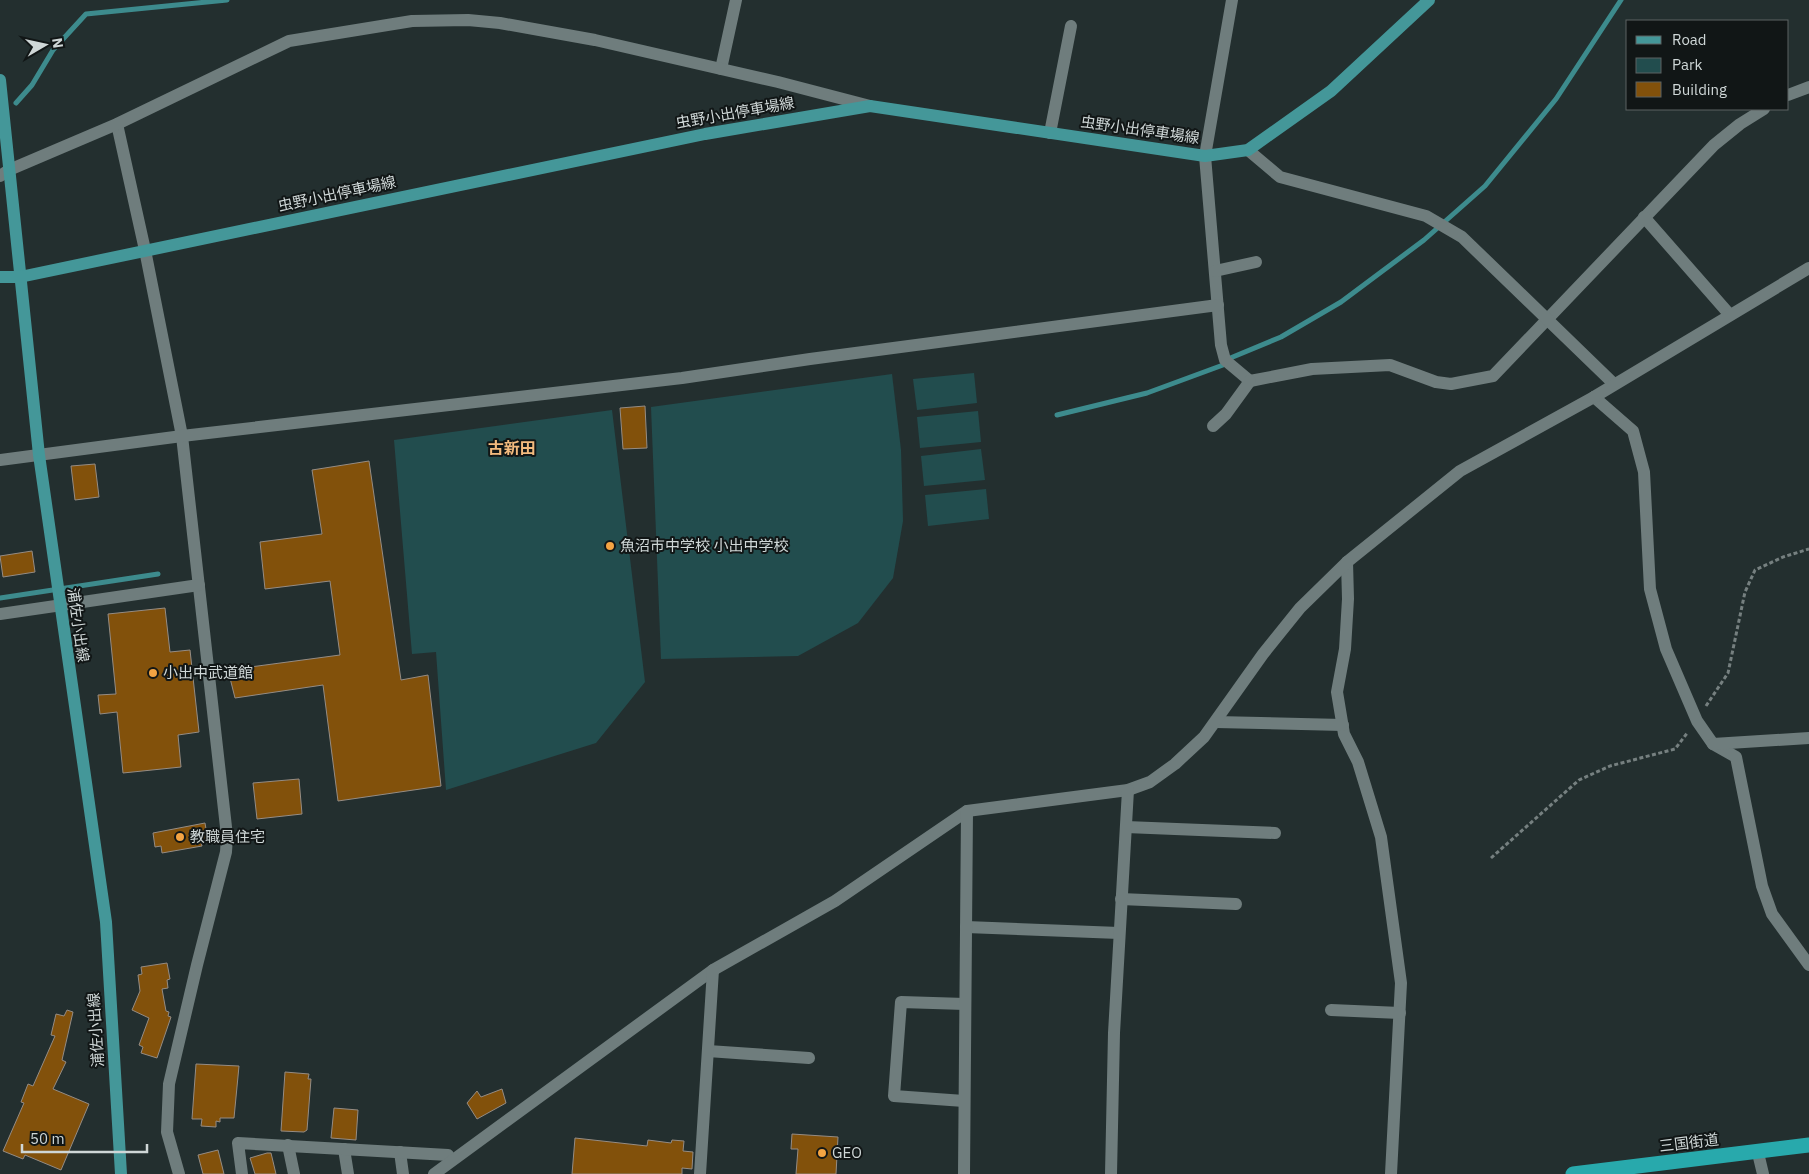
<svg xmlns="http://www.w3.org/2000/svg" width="1809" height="1174" font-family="'IBM Plex Sans','Noto Sans JP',sans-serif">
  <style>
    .green { fill: #224d4e }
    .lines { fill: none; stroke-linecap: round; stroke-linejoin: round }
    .stream { stroke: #3d8b8d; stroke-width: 5 }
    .building { fill: #82510b; stroke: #958c84 }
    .path { stroke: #768080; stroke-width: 3; stroke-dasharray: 4 2.5; stroke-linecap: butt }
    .minor { stroke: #6f7d7d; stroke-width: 12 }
    .major { stroke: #449799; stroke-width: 12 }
    .highway { stroke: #28a9ac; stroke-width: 15 }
    .poi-dot { fill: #f4a443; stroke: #111616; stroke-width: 2 }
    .labels { text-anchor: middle; stroke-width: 4; stroke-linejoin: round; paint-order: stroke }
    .street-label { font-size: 15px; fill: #cfd7d7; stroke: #111616 }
    .poi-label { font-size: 15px; fill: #cfd7d7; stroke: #111616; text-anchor: start }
    .neighbourhood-label { font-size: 16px; font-weight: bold; fill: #f2ba7e; stroke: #111616 }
  </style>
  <rect width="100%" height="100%" fill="#232f2f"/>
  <g class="green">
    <polygon points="974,373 977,403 917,410 913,379"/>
    <polygon points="892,374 901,450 903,521 893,578 858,623 798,656 661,659 651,407"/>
    <polygon points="612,410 645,682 596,743 446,790 436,652 412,654 394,440"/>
    <polygon points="978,411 981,442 920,448 917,417"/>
    <polygon points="981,449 985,480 924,486 921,456"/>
    <polygon points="986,489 989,519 928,526 925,495"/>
  </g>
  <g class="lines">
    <g class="stream">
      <polyline points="16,103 32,85 53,50 86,14 227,0"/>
      <polyline points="1057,415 1147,393 1223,365 1228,359 1281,337 1341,302 1424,240 1485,186 1556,99 1621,0"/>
      <polyline points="0,598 158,574"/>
    </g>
  </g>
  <g class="building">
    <polygon points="645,406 647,448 623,449 620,408"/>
    <polygon points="369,461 401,680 428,675 441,786 338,801 323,685 235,698 228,670 340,655 330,581 265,589 260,542 322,534 312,470"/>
    <polygon points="95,464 99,497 75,500 71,466"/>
    <polygon points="32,551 35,572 3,577 0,556"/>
    <polygon points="165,608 170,652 190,650 199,732 178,735 181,767 123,773 117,712 100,714 98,695 116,694 108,614"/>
    <polygon points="299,779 302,814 257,819 253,783"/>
    <polygon points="205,823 208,841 201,842 202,846 162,853 161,846 155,847 153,833"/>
    <polygon points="167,963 170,979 167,980 168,988 162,989 166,1011 169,1012 168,1016 171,1017 157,1058 141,1053 143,1047 139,1045 149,1018 132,1010 140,991 138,975 142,974 141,967"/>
    <polygon points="67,1010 73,1012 62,1060 66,1062 53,1089 89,1104 61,1170 25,1155 23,1159 3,1151 24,1103 21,1102 28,1084 33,1086 55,1036 51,1035 56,1014 64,1016"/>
    <polygon points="196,1064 239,1066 234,1118 220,1118 220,1122 216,1121 216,1127 201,1126 202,1119 192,1119"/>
    <polygon points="285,1072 309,1074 308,1079 311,1079 307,1130 304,1132 281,1131"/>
    <polygon points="502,1089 506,1103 477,1119 467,1103 477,1091 481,1097"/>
    <polygon points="334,1108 358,1110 356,1140 331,1138"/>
    <polygon points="792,1134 838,1137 836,1174 796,1174 798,1149 791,1149"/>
    <polygon points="575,1138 647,1146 648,1140 671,1143 672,1140 684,1141 683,1151 693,1152 692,1169 682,1168 682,1174 572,1174"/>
    <polygon points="218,1150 224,1174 203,1174 198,1155"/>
    <polygon points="267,1153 271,1153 276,1174 255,1174 250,1158"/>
  </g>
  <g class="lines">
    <g class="path">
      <polyline points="1706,706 1728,673 1745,592 1755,570 1783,557 1809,549"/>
      <polyline points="1491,858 1579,780 1610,766 1675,749 1688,732"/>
    </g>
    <g class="minor">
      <polyline points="1232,0 1205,156 1221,345 1225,360 1250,381 1312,369 1390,365 1436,382 1451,384 1493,376 1714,145 1740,124 1764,109"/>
      <polyline points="721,69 736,0"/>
      <polyline points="1788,95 1809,87"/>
      <polyline points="117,124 145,250 182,436 227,836 226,852 197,965 169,1084 167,1132 179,1174"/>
      <polyline points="1050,133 1071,26"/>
      <polyline points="1248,150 1280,177 1426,216 1462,237 1614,384"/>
      <polyline points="0,176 9,170 117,124 289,41 412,21 468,20 500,23 595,40 778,82 870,106"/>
      <polyline points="1644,217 1730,315"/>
      <polyline points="1215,271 1256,262"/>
      <polyline points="1594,397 1633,431 1644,472 1650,589 1666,649 1697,721 1713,744 1736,757 1762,886 1772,914 1809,965"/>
      <polyline points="1213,426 1226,414 1250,381"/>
      <polyline points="0,460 182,436 682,378 810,359 1218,305"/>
      <polyline points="1347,562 1348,599 1345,649 1337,692 1344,734 1358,762 1381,837 1401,983 1391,1174"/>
      <polyline points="0,614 199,585"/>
      <polyline points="1216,722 1343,725"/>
      <polyline points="1713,744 1809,738"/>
      <polyline points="1126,827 1275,833"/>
      <polyline points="1121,899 1236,904"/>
      <polyline points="966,927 1119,933"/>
      <polyline points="1331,1010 1400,1013"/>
      <polyline points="708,1051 809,1058"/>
      <polyline points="964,1101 894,1096 901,1002 965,1004"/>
      <polyline points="288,1145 294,1174"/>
      <polyline points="344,1149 348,1174"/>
      <polyline points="400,1152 403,1174"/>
      <polyline points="1758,1153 1763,1174"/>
      <polyline points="242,1174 238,1143 448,1155"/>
      <polyline points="434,1174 713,970 835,901 967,811 1128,790 1150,782 1175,764 1204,737 1263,654 1300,608 1347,562 1460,471 1594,397 1809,268"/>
      <polyline points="700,1174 713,970"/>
      <polyline points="964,1174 967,811"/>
      <polyline points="1111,1174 1114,1033 1128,790"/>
    </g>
    <g class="major">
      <polyline points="0,80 39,455 106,922 121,1174"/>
      <polyline points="0,277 20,277 705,134 870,106 1205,156 1248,150 1331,91 1429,0"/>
    </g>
    <polyline class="highway" points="1573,1174 1809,1145"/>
  </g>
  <g class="poi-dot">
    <circle cx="610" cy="546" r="5"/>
    <circle cx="153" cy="673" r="5"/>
    <circle cx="180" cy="837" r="5"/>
    <circle cx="822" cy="1153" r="5"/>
  </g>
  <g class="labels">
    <g class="street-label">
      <text transform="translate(735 113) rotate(-10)" y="5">虫野小出停車場線</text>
      <text transform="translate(1140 130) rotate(8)" y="5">虫野小出停車場線</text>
      <text transform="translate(337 194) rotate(-12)" y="5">虫野小出停車場線</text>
      <text transform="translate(78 625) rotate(82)" y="5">浦佐小出線</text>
      <text transform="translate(96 1030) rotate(-94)" y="5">浦佐小出線</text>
      <text transform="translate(1689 1143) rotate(-7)" y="5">三国街道</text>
    </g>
    <g class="poi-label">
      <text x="620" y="551">魚沼市中学校 小出中学校</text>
      <text x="163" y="678">小出中武道館</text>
      <text x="190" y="842">教職員住宅</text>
      <text x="832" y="1158">GEO</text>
    </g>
    <g class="neighbourhood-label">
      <text x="512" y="454">古新田</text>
    </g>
  </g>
  <rect x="1626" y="20" width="162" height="90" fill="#111616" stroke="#5d6363"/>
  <rect x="1636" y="36" width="25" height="8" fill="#449799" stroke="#5d6363"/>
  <text x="1672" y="45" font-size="15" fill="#cfd7d7">Road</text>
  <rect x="1636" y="58" width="25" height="15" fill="#224d4e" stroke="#5d6363"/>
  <text x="1672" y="70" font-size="15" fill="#cfd7d7">Park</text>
  <rect x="1636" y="82" width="25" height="15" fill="#82510b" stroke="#5d6363"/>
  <text x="1672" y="95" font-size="15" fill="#cfd7d7">Building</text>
  <g transform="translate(45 45) rotate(81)" stroke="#111616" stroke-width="4" paint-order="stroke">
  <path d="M0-4L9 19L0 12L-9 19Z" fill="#cfd7d7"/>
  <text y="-8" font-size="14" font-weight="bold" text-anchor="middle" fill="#cfd7d7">N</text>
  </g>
  <path d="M22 1144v8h125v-8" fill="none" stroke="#cfd7d7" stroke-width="2.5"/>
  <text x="30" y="1144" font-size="15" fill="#cfd7d7" stroke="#111616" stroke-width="4" paint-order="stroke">50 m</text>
</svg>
